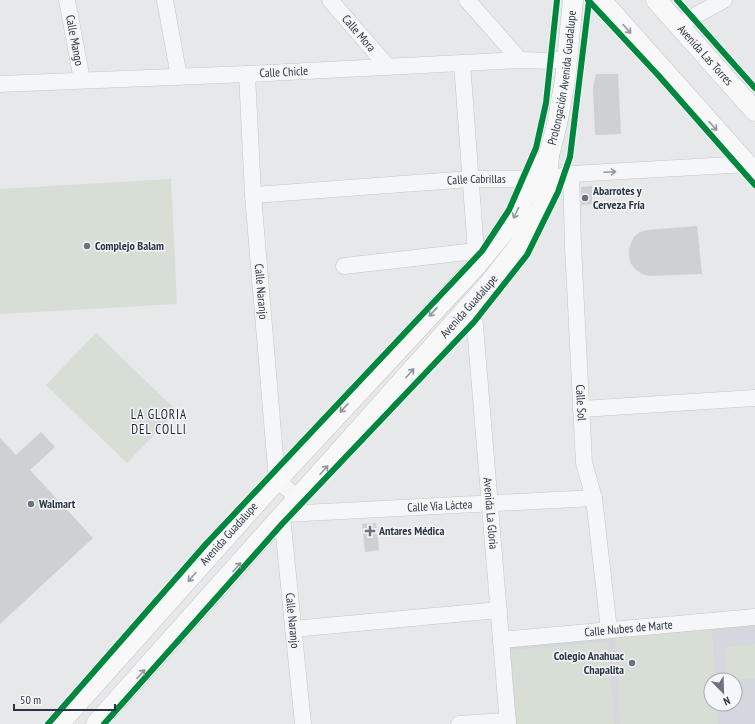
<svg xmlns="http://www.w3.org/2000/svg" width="755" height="724" font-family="'PT Sans Narrow',sans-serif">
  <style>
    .built { fill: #d4d7dd; fill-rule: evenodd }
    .green { fill: #d6ded6 }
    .building { fill: #ced0d3 }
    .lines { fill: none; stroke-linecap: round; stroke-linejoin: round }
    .minor-casing { stroke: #c4c6c8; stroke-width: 17 }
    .major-casing { stroke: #c2c5c8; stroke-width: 21 }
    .minor { stroke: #f5f6f7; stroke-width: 16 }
    .major { stroke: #f8f8f8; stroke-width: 20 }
    .cycleway-casing { stroke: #f4f6f9; stroke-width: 8 }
    .cycleway { stroke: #00873e; stroke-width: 6 }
    .oneway { stroke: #92969e }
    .oneway2 { stroke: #90959e }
    .poi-dot { fill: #6c737f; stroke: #f4f6f9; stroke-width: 1.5 }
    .labels { text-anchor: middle; stroke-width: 3; stroke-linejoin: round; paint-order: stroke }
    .street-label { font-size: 12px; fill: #2b3445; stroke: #f4f6f9 }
    .poi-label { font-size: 12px; font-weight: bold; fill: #2b3445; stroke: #f4f6f9; text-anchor: start }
    .neighbourhood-label { font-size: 13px; letter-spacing: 1px; fill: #1d2536; stroke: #f4f6f9 }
  </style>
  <rect width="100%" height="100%" fill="#e6e8ea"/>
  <path class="built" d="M 755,624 L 755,724 L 514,724 L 507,646 ZM 711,680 L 735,680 L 735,704 L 711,704 Z"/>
  <g class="green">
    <polygon points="171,179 177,304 0,314 0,189"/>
    <polygon points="96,333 177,411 127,463 46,385"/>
    <polygon points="712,629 716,680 711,680 711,704 717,704 719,724 620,724 615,637"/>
    <polygon points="608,642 615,724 517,724 511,650"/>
    <polygon points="755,644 755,679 727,680 724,647"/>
  </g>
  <g class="building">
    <polygon points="596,74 618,74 621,134 595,135 593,87"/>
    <polygon points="592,186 592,204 581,205 581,187"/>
    <polygon points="697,226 702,274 649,276 642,274 636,270 631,264 629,257 629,250 631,243 634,237 640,232 647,230"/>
    <polygon points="41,432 55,447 30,470 93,538 0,624 0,438 16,455"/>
    <polygon points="376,523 379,550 365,552 362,524"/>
  </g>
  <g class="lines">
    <defs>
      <g id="minor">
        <path id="s1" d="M 67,0 L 82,80"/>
        <polyline points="165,0 179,77"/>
        <path id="s2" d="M 330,0 L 388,67"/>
        <polyline points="467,0 520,60"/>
        <polyline points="678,25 724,0"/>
        <polyline points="462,63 477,265"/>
        <path id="s3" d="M 247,74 L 253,195 L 277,480 L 298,498"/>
        <path id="s4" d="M 0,84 L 247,74 L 520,60 L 551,61 L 567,58"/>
        <path id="s5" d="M 571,174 L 573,246 L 584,463 L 594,498 L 609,630"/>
        <path id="s6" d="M 253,195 L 470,179 L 548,179 L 571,174 L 748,164"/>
        <polyline points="344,266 476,251"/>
        <path id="s7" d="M 473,302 L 508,724"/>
        <polyline points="581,409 755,398"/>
        <path id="s8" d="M 285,514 L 594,498"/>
        <path id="s9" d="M 282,516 L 303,724"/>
        <polyline points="293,629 499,610"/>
        <path id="s10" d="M 501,640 L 755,617"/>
        <polyline points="459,724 508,721"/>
      </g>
      <g id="major">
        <polyline points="601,0 755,173"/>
        <path id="s11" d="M 656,0 L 755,111"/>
        <path id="s12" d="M 59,724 L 277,480 L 477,265 L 512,222 L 534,178 L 549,156"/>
        <path id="s13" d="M 96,724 L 489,284 L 518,247 L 541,209 L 546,195 L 549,155 L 557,124 L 565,80 L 573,0"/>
      </g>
    </defs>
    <use href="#minor" class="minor-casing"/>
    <use href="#major" class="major-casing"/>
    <use href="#minor" class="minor"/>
    <use href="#major" class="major"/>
    <defs>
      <g id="cycleway">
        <polyline points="588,0 658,75 755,185"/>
        <polyline points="677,0 755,88"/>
        <polyline points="48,724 206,544 482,251 509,210 536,148 546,103 557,0"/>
        <polyline points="104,724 282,524 474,322 527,255 558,192 570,157 589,1"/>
      </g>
    </defs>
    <use href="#cycleway" class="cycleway-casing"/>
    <use href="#cycleway" class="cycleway"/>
  </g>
  <defs><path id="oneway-shaft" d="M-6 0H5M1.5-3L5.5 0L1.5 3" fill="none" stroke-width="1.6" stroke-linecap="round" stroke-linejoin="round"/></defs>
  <g class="oneway">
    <use href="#oneway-shaft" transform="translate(627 29) rotate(48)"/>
    <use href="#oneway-shaft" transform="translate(713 126) rotate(48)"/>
    <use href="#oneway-shaft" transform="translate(516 213) rotate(116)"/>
    <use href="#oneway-shaft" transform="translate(433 312) rotate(133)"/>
    <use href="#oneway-shaft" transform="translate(410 373) rotate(-48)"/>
    <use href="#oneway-shaft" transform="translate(344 408) rotate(133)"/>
    <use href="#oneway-shaft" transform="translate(324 470) rotate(-48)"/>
    <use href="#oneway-shaft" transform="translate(237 567) rotate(-48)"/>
    <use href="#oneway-shaft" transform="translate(192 577) rotate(131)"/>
    <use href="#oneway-shaft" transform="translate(141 674) rotate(-48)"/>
  </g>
  <use class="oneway2" href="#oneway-shaft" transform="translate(610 172) rotate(-3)"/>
  <g class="poi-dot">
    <circle cx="585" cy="198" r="4"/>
    <circle cx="87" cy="246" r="4"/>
    <circle cx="31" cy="504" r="4"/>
    <path d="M368 525h4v4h4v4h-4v4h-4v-4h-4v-4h4z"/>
    <circle cx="632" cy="663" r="4"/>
  </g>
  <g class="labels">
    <g class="street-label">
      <text dy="4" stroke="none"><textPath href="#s2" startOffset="44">Calle Mora</textPath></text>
      <text dy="4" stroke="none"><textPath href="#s1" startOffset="41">Calle Mango</textPath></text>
      <text dy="4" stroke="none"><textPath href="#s11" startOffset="74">Avenida Las Torres</textPath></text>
      <text dy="4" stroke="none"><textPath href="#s4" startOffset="284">Calle Chicle</textPath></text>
      <text dy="4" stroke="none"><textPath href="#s13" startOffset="815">Prolongación Avenida Guadalupe</textPath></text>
      <text dy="4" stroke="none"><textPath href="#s6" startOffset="224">Calle Cabrillas</textPath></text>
      <text dy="4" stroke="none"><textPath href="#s3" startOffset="218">Calle Naranjo</textPath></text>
      <text dy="4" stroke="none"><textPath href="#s13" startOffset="560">Avenida Guadalupe</textPath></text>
      <text dy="4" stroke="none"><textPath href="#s5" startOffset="229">Calle Sol</textPath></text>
      <text dy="4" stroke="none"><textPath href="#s8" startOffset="155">Calle Vía Láctea</textPath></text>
      <text dy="4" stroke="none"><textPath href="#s7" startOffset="212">Avenida La Gloria</textPath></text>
      <text dy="4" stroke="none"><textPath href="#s12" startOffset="255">Avenida Guadalupe</textPath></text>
      <text dy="4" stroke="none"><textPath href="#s9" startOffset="105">Calle Naranjo</textPath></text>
      <text dy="4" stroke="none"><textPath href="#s10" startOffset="128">Calle Nubes de Marte</textPath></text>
    </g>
    <g class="poi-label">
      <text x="593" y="195">Abarrotes y<tspan x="593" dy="14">Cerveza Fría</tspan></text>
      <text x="95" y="250">Complejo Balam</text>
      <text x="39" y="508">Walmart</text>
      <text x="379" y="535">Antares Médica</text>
      <text x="624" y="660" text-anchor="end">Colegio Anahuac<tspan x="624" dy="14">Chapalita</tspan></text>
    </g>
    <g class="neighbourhood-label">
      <text x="159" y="419">LA GLORIA<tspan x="159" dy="15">DEL COLLI</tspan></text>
    </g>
  </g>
  <g transform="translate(723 692) rotate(157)"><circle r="19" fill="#f4f6f9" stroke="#a4a8b1"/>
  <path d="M0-3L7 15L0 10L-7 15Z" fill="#6c737f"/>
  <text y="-6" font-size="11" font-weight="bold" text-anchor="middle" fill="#2b3445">N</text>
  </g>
  <path d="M14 704v6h101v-6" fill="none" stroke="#2b3445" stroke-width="2"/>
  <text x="20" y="704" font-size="12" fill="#2b3445" stroke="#f4f6f9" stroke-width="3" paint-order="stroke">50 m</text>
</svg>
